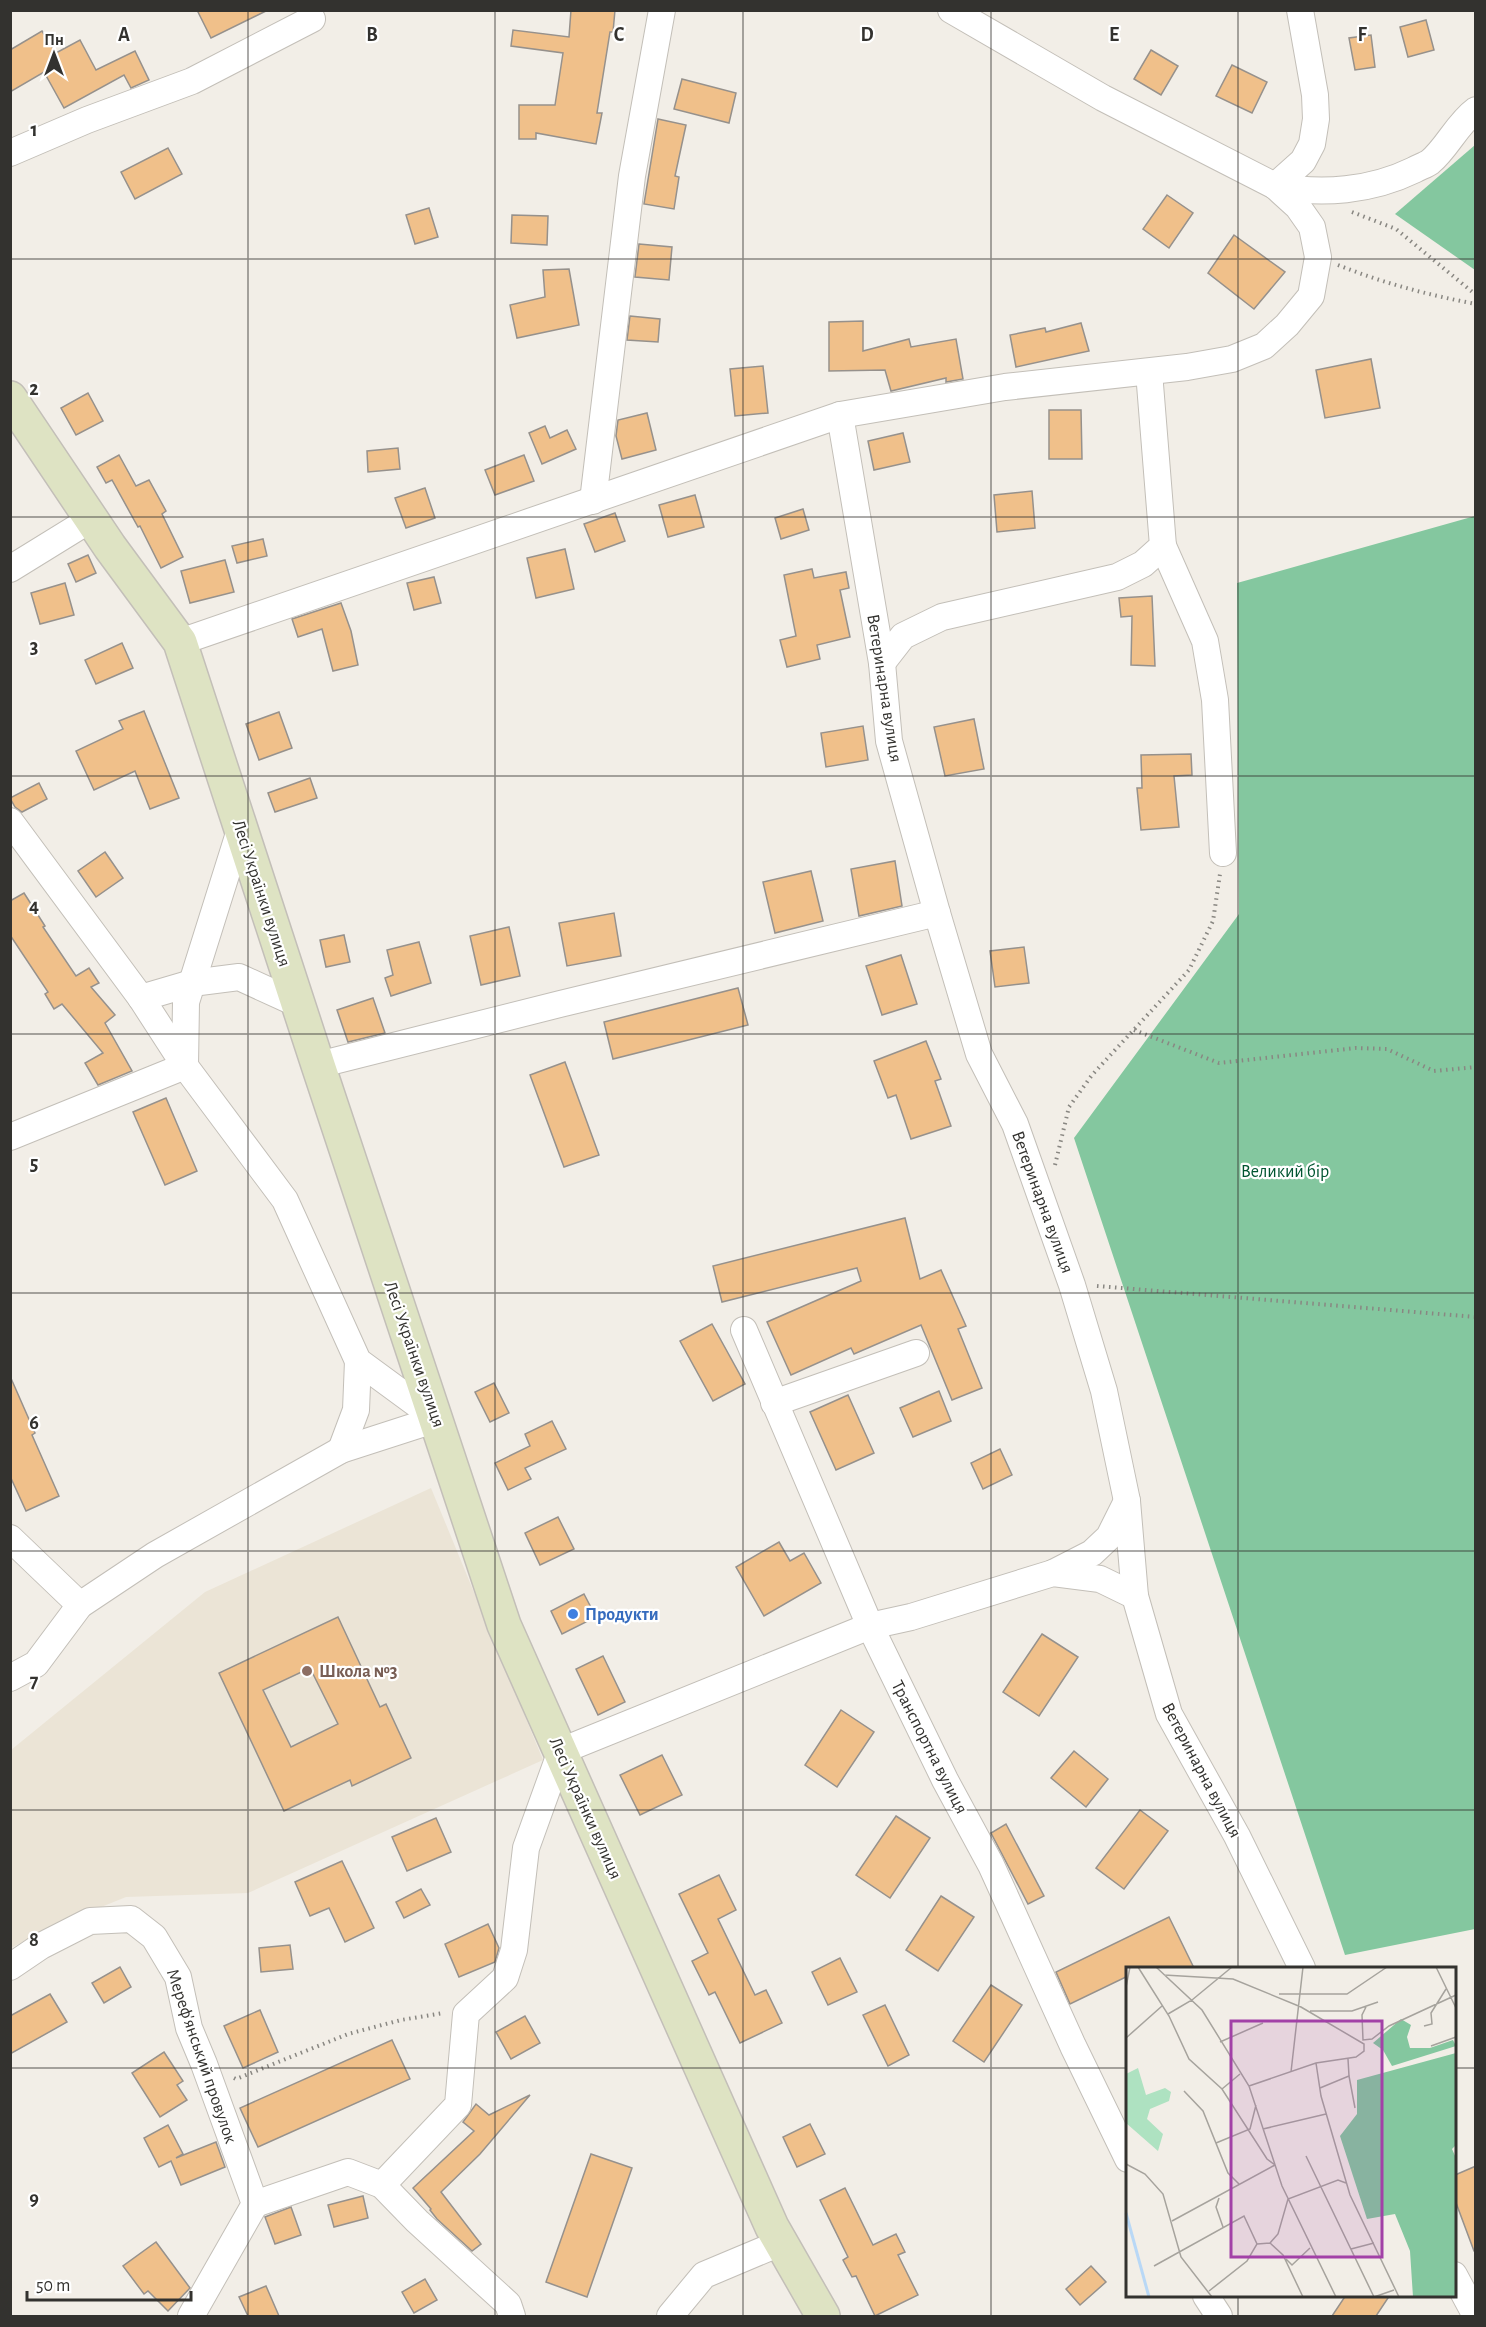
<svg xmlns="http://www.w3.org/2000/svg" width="1486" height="2327" font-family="'Alegreya Sans',sans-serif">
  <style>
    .built { fill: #ebe4d6 }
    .forest { fill: #84c79f }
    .building { fill: #f0c08a; stroke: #96918c; stroke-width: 1.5; fill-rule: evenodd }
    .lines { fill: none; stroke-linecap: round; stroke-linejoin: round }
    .street-casing { stroke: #c3bfb8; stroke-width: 28 }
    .secondary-casing { stroke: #c3bfb8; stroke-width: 36 }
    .path { stroke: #898782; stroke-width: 4; stroke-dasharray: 1.5 4.5; stroke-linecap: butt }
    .street { stroke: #fff; stroke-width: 26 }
    .secondary { stroke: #dee3c3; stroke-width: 33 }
    .grid { fill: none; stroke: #33322f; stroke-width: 1.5; stroke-opacity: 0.55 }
    .shop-dot { fill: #3f7fe0; stroke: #fff; stroke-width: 2 }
    .education-dot { fill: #8d6e63; stroke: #fff; stroke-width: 2 }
    .labels { text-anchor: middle; stroke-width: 4.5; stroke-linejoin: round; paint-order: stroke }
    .street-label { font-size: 18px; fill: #33322f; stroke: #fff }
    .park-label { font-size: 18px; fill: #005531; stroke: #fff }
    .shop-label { font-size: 18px; font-weight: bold; fill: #366cbe; stroke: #fff; text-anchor: start }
    .education-label { font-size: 18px; font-weight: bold; fill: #785e54; stroke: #fff; text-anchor: start }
    .inset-river { fill: none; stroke: #b9d8f6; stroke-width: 3 }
    .inset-road { fill: none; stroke: #a6a39d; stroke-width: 1.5 }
    .view { fill: #a241a7; fill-opacity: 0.15; stroke: #a241a7; stroke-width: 3 }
    .inset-edge { fill: none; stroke: #33322f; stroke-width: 3 }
    .grid-label { font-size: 20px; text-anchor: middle; font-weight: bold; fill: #33322f; stroke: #fff; stroke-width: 4.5; stroke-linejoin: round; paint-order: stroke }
  </style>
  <rect width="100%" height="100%" fill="#f2eee7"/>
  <polygon class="built" points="431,1488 543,1760 248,1893 126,1897 49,1928 11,1948 11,1750 205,1592"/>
  <g class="forest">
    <polygon points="1475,145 1475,270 1395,214"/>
    <polygon points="1475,516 1475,1929 1345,1955 1074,1138 1239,914 1237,583"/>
  </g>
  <g class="building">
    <polygon points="197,10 268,10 211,38"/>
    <polygon points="571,10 615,10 613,32 610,32 597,113 602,113 596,144 536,133 536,139 519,139 519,105 555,105 563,53 511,46 513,30 569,37"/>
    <polygon points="1426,20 1434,50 1408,57 1400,27"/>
    <polygon points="42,31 56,53 80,40 96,70 135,51 149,80 131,88 124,75 64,108 44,72 10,92 10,50"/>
    <polygon points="1371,35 1375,67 1355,70 1349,38"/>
    <polygon points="1151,50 1178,66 1161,95 1134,79"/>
    <polygon points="1232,65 1267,82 1252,113 1216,96"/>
    <polygon points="682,79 736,93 729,123 674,109"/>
    <polygon points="658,119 686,125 675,176 679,177 674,209 644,204"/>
    <polygon points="168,148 182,174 135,199 121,172"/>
    <polygon points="1167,195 1193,213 1169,248 1143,229"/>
    <polygon points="429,208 438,237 415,244 406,215"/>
    <polygon points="512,215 548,216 547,245 511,243"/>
    <polygon points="1234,235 1285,272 1254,309 1208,273"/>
    <polygon points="639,244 672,247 669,280 635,277"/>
    <polygon points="569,269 579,325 517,338 510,305 545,297 543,270"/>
    <polygon points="630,316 660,319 658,342 627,340"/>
    <polygon points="863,321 863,351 909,339 911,347 956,339 963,379 946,382 946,378 891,391 885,370 829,371 829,322"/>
    <polygon points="1081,323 1089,351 1016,367 1010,335 1045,328 1046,332"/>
    <polygon points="1371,359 1380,408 1325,418 1316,370"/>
    <polygon points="763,366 768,413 735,416 730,369"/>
    <polygon points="88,393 103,421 76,435 61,408"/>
    <polygon points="1049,410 1081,410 1082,459 1049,459"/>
    <polygon points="647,413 656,450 622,459 616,436 618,420"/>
    <polygon points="545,426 550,438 567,430 576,449 542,464 529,433"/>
    <polygon points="903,433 910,462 874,470 868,441"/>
    <polygon points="398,448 400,469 368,472 367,451"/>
    <polygon points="119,455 136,486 149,480 166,511 162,514 183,557 161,568 140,526 138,527 112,480 106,483 97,467"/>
    <polygon points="524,455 534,481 495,495 485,470"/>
    <polygon points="425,488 435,518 406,528 395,498"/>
    <polygon points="1032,491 1035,528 997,532 994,495"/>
    <polygon points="695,495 704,527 668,537 659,505"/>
    <polygon points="803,509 809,530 781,539 775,518"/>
    <polygon points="615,513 625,541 595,552 584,524"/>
    <polygon points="263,539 267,556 237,563 232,546"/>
    <polygon points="565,549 574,589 536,598 527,558"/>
    <polygon points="88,555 96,573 76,582 68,564"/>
    <polygon points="225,560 234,592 190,603 181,571"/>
    <polygon points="812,569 814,578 846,572 849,588 840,590 850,637 817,645 820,659 787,667 780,640 796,636 784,575"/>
    <polygon points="434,577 441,603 414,610 407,583"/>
    <polygon points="65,583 74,615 40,624 31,593"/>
    <polygon points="1152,596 1155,666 1131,665 1132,616 1121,617 1119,598"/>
    <polygon points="341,603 351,631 358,665 333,671 322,629 298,637 292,619"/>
    <polygon points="122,643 133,668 96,684 85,660"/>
    <polygon points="144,711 179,798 150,809 135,771 94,790 76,751 123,729 119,721"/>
    <polygon points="279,712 292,748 259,760 246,724"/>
    <polygon points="974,719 984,769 945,776 934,727"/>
    <polygon points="863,726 868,760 826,767 821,733"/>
    <polygon points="1191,754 1192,775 1174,776 1179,827 1141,830 1137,788 1142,788 1141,755"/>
    <polygon points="310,778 317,798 275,812 268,793"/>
    <polygon points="39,783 47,799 22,812 15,807 10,798"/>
    <polygon points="105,852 123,878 96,897 78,871"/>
    <polygon points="895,861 902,906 859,916 851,869"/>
    <polygon points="811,871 823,921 775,933 763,882"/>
    <polygon points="24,893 45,926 43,927 76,976 89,968 99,983 91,987 115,1015 105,1023 132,1071 98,1085 85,1063 103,1053 62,1004 54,1009 45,994 48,992 10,935 10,901"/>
    <polygon points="614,913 621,956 567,966 559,923"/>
    <polygon points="509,927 520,976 481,985 470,936"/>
    <polygon points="344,935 350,962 326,967 320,940"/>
    <polygon points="419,942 431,983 391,996 385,978 393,975 387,950"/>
    <polygon points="1024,947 1029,983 995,987 990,951"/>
    <polygon points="901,955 917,1004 882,1015 866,966"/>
    <polygon points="738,988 748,1025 613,1059 604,1022"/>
    <polygon points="373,998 385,1033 348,1042 337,1010"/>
    <polygon points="926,1041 941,1079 935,1081 951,1126 911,1139 896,1095 888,1098 874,1061"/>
    <polygon points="565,1062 599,1155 564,1167 530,1075"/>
    <polygon points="166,1098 197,1171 165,1185 133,1112"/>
    <polygon points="905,1218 920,1279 941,1270 966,1326 958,1329 982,1388 952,1400 921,1325 854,1354 851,1348 791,1375 767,1322 861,1281 857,1268 722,1302 713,1266"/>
    <polygon points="712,1324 745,1384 713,1401 680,1341"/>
    <polygon points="10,1376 35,1433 32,1435 59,1496 26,1511 10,1476"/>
    <polygon points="494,1383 509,1413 490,1422 475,1392"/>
    <polygon points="939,1391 951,1421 913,1437 900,1408"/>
    <polygon points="848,1395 874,1453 836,1470 810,1412"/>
    <polygon points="552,1421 566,1449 525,1468 531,1479 508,1490 495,1463 530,1446 525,1434"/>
    <polygon points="1000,1449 1012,1475 983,1489 971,1463"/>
    <polygon points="558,1517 574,1549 540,1565 525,1533"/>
    <polygon points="779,1542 790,1561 804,1553 821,1583 764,1616 736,1567"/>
    <polygon points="584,1594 596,1617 562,1634 551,1611"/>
    <path d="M 338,1617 L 380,1707 L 386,1704 L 411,1758 L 352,1786 L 350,1780 L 284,1811 L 219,1673 ZM 310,1668 L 338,1724 L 291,1747 L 263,1690 Z"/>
    <polygon points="1042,1634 1078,1657 1039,1716 1003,1692"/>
    <polygon points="603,1656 625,1702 598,1715 576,1669"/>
    <polygon points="841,1710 874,1732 837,1787 805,1765"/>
    <polygon points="1074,1751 1108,1779 1086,1807 1051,1778"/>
    <polygon points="662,1755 682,1795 640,1815 620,1775"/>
    <polygon points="1140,1810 1168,1831 1124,1889 1096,1868"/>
    <polygon points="896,1816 930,1838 890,1898 856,1875"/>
    <polygon points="436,1818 451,1852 407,1871 392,1837"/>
    <polygon points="1006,1824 1044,1896 1028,1904 991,1833"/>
    <polygon points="342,1861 374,1928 345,1942 329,1908 310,1916 295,1882"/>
    <polygon points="719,1875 736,1910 718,1919 755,1995 766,1990 782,2023 740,2043 715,1992 709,1995 692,1961 708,1953 679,1894"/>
    <polygon points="421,1889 430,1905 404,1918 396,1902"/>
    <polygon points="941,1896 974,1917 938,1971 906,1950"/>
    <polygon points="1169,1917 1194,1968 1128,1968 1128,1976 1070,2004 1056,1972"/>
    <polygon points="488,1924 499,1948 495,1962 459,1977 445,1944"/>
    <polygon points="290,1945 293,1969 261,1972 259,1948"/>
    <polygon points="840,1958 857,1992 828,2005 812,1972"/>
    <polygon points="120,1967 131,1987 104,2003 92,1983"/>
    <polygon points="991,1985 1022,2005 984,2062 953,2041"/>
    <polygon points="50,1994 67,2022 10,2054 10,2016"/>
    <polygon points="885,2005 909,2055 888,2066 863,2015"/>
    <polygon points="260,2010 278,2052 243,2068 224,2026"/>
    <polygon points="525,2016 540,2043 511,2059 496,2032"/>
    <polygon points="392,2040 410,2079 258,2147 240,2108"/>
    <polygon points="164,2052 183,2081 177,2085 187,2100 160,2117 132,2073"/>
    <polygon points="530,2095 480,2154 441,2192 481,2244 472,2251 437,2219 430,2210 431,2209 413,2188 474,2131 463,2122 476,2104 489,2115"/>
    <polygon points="810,2124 825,2154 797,2167 783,2137"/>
    <polygon points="168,2125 183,2154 176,2158 216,2142 225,2167 181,2185 171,2161 159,2167 144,2138"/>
    <polygon points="591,2154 632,2168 587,2297 546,2282"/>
    <polygon points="1476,2166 1476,2251 1474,2251 1455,2200 1455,2175"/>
    <polygon points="845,2188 873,2245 896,2234 905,2252 898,2255 918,2295 875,2316 856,2276 852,2277 843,2260 848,2257 820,2200"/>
    <polygon points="363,2196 368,2218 334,2227 328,2205"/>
    <polygon points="291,2207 301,2235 275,2244 265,2217"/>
    <polygon points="156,2242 190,2288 168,2311 148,2291 144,2294 123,2266"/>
    <polygon points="1091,2266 1106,2282 1080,2305 1066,2289"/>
    <polygon points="425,2279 437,2300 414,2313 402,2292"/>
    <polygon points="266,2286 279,2316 248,2316 239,2297"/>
    <polygon points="1346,2295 1390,2295 1376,2316 1332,2316"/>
  </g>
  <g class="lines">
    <defs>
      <g id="street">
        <polyline points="10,153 87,120 192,81 312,19"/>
        <path d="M 1275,186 C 1322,195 1371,191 1414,170 C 1419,167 1426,165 1430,162 C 1447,148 1457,124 1476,110"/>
        <polyline points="1275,186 1303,161 1312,144 1316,119 1315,95 1300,10"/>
        <polyline points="840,415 882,663 889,741 937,913 979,1054 1015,1124 1072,1285 1104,1391 1127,1501 1135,1596 1169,1714 1237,1836 1302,1968"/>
        <polyline points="593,501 632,176 662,10"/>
        <polyline points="1163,546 1205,641 1215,700 1223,853"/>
        <polyline points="10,569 91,519"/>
        <polyline points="180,642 840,415 1005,387 1187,367 1232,359 1264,346 1287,325 1311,296 1318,257 1312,227 1298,207 1275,186 1103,98 951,10"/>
        <polyline points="882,663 903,636 942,617 1117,577 1143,564 1163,546 1149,372"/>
        <polyline points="10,821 141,998 185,1066 285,1200 358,1361 437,1419"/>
        <polyline points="141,998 192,983 239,977 298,1004"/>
        <polyline points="318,1065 560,1004 937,913"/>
        <polyline points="10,1137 185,1066 186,1002 241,827"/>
        <polyline points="744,1330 870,1626 945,1780 991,1865 1073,2046 1128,2159"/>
        <polyline points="774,1403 916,1353"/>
        <polyline points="341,1450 356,1410 358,1361"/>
        <polyline points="10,1538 80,1605"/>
        <polyline points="1053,1573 1092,1553 1109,1537 1127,1501"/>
        <polyline points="10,1678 36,1664 80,1605 155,1555 341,1450 437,1419"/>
        <polyline points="10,1967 41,1946 90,1921 131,1919 154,1937 178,1977 189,2028 204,2064 255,2204 191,2316"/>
        <polyline points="382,2185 458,2105 466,2014 505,1978 514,1950 526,1848 561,1751 870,1626 911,1617 1053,1573 1100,1579 1135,1596"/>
        <polyline points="255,2204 348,2172 382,2185 417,2221 508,2304 512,2316"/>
        <polyline points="1454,2275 1476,2316"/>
        <polyline points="1206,2296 1219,2316"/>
        <polyline points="670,2316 704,2275 780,2243"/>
      </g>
      <polyline id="secondary" points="10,398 110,547 180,642 318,1065 504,1625 772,2227 823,2316"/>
    </defs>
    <use href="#street" class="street-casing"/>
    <use href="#secondary" class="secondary-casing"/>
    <g class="path">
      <polyline points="1352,212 1396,229 1476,295"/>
      <path d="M 1338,265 C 1383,283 1428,295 1476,304"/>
      <polyline points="1134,1030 1219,1063 1356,1048 1387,1049 1434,1071 1476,1067"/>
      <polyline points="1055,1165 1069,1107 1092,1075 1189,970 1213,921 1220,874"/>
      <polyline points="1097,1286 1476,1317"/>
      <polyline points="234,2078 236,2079 348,2034 401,2020 443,2013"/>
    </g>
    <use href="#street" class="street"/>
    <use href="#secondary" class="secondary"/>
  </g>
  <path class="grid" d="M 248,10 L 248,2316M 495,10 L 495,2316M 743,10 L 743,2316M 991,10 L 991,2316M 1238,10 L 1238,1968M 10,259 L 1476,259M 10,517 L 1476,517M 10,776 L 1476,776M 10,1034 L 1476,1034M 10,1293 L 1476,1293M 10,1551 L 1476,1551M 10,1810 L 1476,1810M 10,2068 L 1128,2068M 1454,2068 L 1476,2068M 1238,2296 L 1238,2316"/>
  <circle class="shop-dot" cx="573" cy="1614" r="6"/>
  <circle class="education-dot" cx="307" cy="1671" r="6"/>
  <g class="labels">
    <g class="street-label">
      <text transform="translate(885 688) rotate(81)" y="6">Ветеринарна вулиця</text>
      <text transform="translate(262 893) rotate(72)" y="6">Лесі Українки вулиця</text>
      <text transform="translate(1043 1202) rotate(70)" y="6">Ветеринарна вулиця</text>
      <text transform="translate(415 1354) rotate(71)" y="6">Лесі Українки вулиця</text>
      <text transform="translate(930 1747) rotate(63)" y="6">Транспортна вулиця</text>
      <text transform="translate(1202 1770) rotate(62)" y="6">Ветеринарна вулиця</text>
      <text transform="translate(586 1808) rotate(66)" y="6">Лесі Українки вулиця</text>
      <text transform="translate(202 2056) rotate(71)" y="6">Мереф'янський провулок</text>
    </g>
    <g class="park-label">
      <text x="1285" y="1177">Великий бір</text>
    </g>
    <g class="shop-label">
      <text x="585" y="1620">Продукти</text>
    </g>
    <g class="education-label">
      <text x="319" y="1677">Школа №3</text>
    </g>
  </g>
  <g transform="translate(1126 1967)">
    <rect width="330" height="330" fill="#f2eee7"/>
    <path d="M 12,101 L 20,128 L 39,121 L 45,125 L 43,134 L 24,142 L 21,152 L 37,167 L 32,184 L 0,156 L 0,107 Z" fill="#aee2c1"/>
    <path d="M 275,52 L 285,58 L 281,70 L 284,81 L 304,81 L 327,73 L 330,79 L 266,99 L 257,83 L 247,76 ZM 330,86 L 330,178 L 326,182 L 330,191 L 330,330 L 287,330 L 284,284 L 269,247 L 241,252 L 214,169 L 231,147 L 231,113 Z" fill="#84c79f"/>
    <path class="inset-river" d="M 0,246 L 23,330"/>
    <path class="inset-road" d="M 12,0 L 43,49 L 63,92 L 96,122 L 141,192 L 149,198M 30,0 L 76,43 L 123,119 L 156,219 L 210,330M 310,0 L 330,41M 38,8 L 107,12 L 175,40 L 238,77 L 238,84 L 230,90 L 190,96 L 123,119M 0,20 L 4,0M 153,27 L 221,27 L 261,0M 240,40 L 236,48 L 237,73 L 246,72 L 263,59 L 330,28M 184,44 L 226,44 L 252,35M 42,47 L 66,33 L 106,0M 298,59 L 306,57 L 305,46 L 320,22M 0,71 L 36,39M 94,75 L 137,56M 305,79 L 330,70M 190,96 L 195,129 L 224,228 L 273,330M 165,105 L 177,0M 223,109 L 229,141M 194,121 L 223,109 L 222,92M 96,122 L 114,107M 58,124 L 77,144 L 102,206 L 113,217M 137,162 L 200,147M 90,176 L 124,162 L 130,138M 180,189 L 248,330M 0,197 L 19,207 L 37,227 L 55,290 L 86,330M 93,231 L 90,240 L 97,260M 46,254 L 149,198M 144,276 L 152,267 L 162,232 L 212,213 L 220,216M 131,277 L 144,276 L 157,288 L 177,330M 225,282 L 248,276M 160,292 L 166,298 L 184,281M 28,299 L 118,249 L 131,277 L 121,294 L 83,324M 248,330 L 268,323"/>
    <path class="view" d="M 105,54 L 256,54 L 256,290 L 105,290 Z"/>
    <rect width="330" height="330" class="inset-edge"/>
  </g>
  <g class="grid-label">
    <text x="124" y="41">A</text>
    <text x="372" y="41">B</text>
    <text x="619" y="41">C</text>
    <text x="867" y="41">D</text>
    <text x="1114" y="41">E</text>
    <text x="1362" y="41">F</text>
    <text x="34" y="136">1</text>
    <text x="34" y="395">2</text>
    <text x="34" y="653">3</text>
    <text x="34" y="912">4</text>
    <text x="34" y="1170">5</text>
    <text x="34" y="1429">6</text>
    <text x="34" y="1687">7</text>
    <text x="34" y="1946">8</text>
    <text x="34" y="2205">9</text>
  </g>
  <rect width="1486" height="2327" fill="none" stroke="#33322f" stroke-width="24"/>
  <g transform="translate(54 54)" stroke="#ffffff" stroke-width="4.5" paint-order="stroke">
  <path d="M0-4.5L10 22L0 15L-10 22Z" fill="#33322f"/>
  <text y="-9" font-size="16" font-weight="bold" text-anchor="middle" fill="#33322f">Пн</text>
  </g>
  <path d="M27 2291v9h164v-9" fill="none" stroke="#33322f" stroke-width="3"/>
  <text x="36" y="2291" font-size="18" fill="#33322f" stroke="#ffffff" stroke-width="4.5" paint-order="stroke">50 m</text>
</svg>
